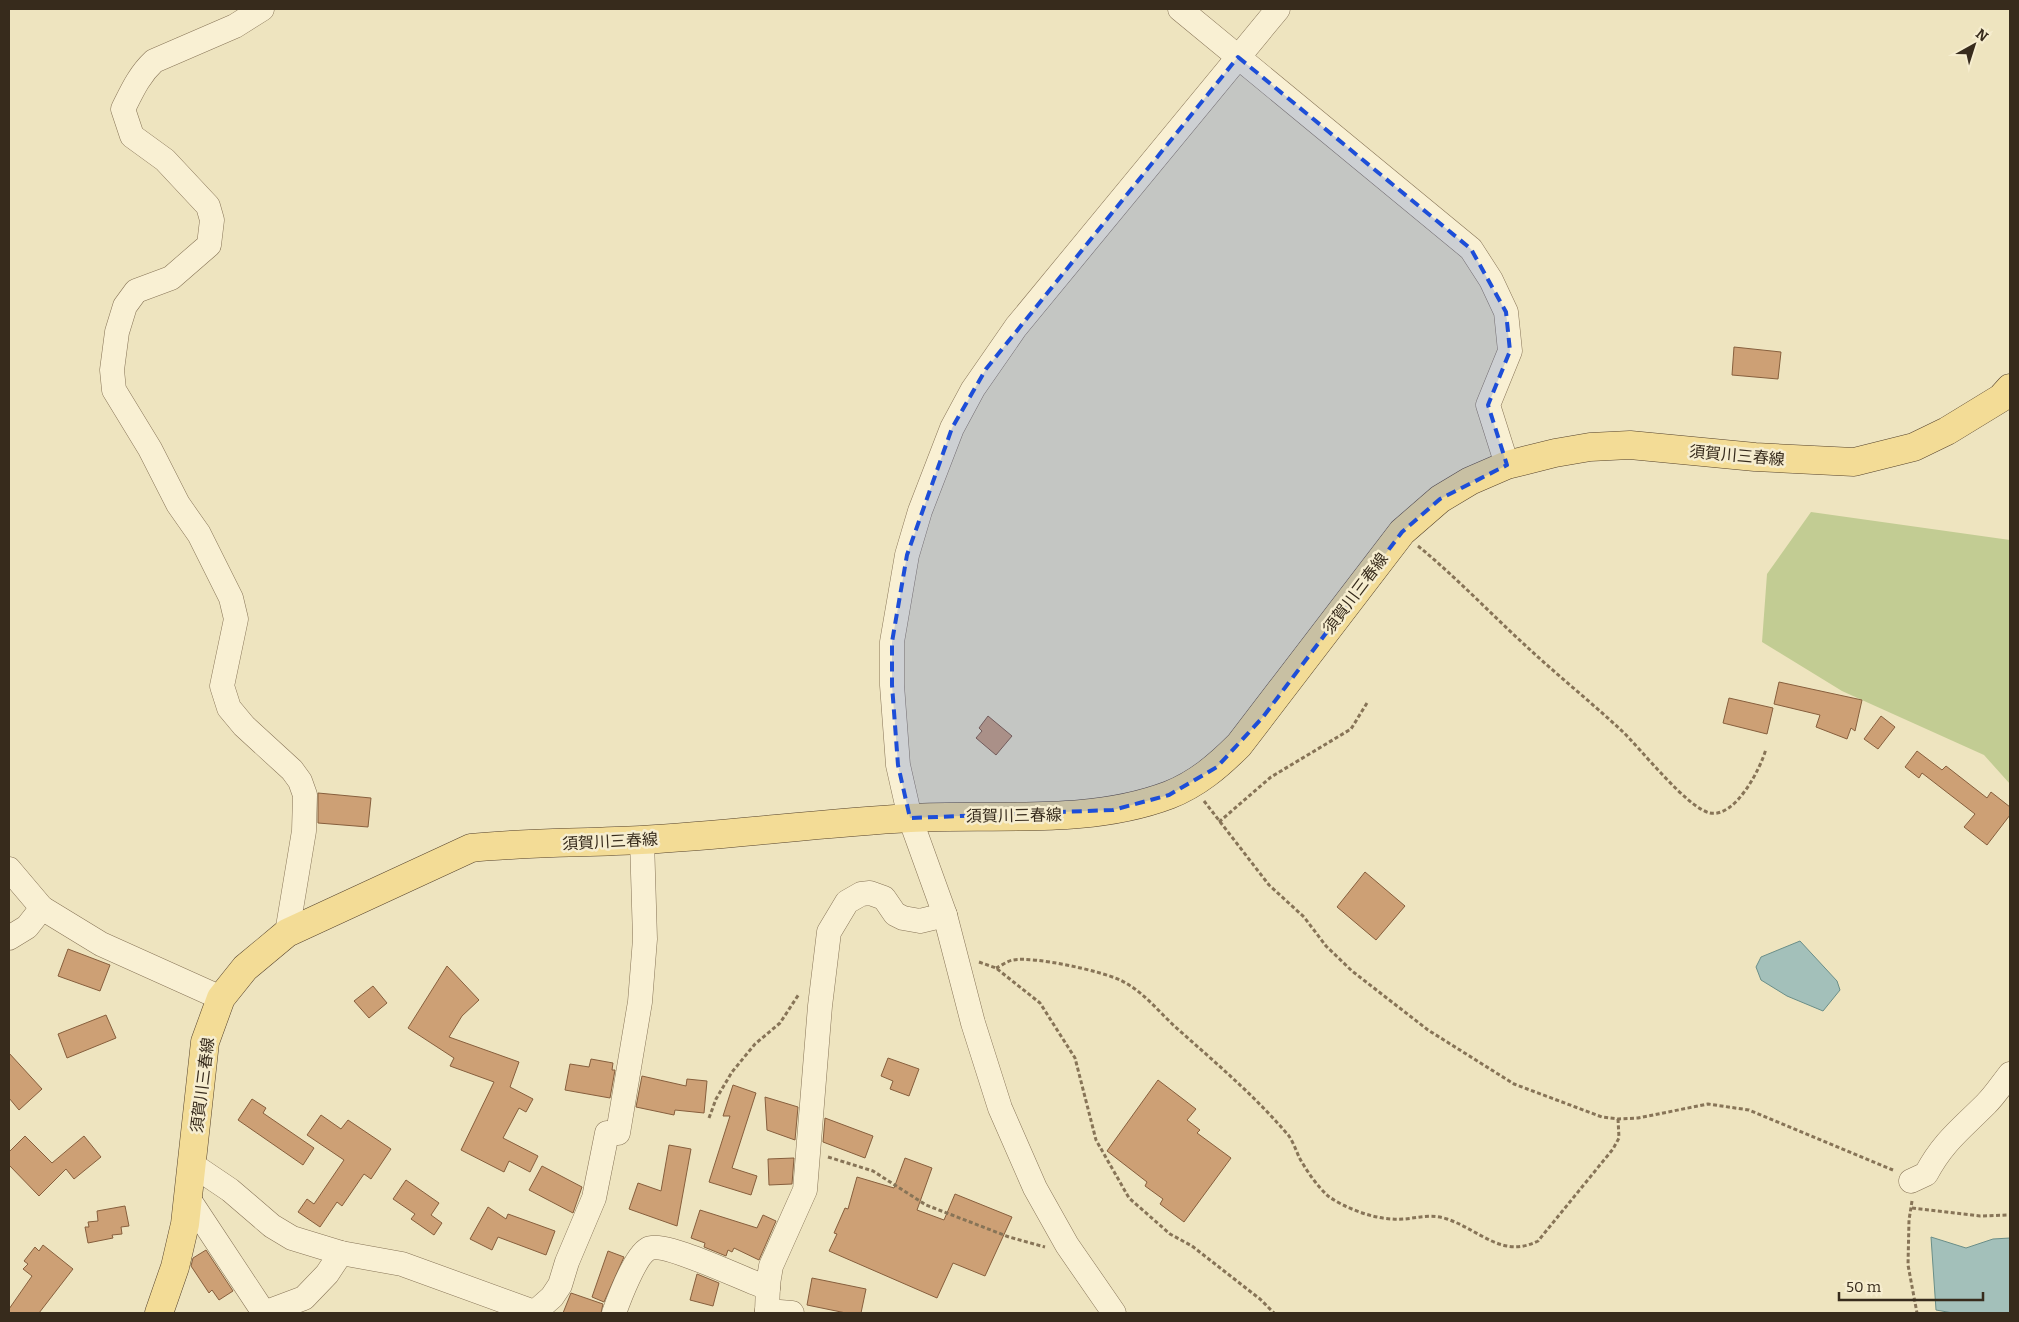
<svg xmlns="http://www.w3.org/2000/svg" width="2019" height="1322" font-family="Bitter,'Noto Sans JP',serif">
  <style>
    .green { fill: #c2cc93 }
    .water { fill: #a3c0ba; stroke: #6a8e88 }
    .building { fill: #cda075; stroke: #875f3d }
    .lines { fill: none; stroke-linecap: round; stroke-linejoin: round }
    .minor-casing { stroke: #877457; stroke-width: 25 }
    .major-casing { stroke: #55422c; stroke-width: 29 }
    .path { stroke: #877457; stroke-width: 3; stroke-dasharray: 4 2.5; stroke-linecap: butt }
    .minor { stroke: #f9f0d3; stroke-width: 24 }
    .major { stroke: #f3dc96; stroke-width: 28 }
    .marked { fill: #1d4ed8; fill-opacity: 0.2; stroke: #1d4ed8; stroke-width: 4; stroke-dasharray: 10 6; stroke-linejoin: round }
    .labels { text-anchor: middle; stroke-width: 5; stroke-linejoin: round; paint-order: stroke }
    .street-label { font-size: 16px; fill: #372b1c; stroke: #f6edcf }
  </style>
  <rect width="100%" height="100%" fill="#eee4bf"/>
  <polygon class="green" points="1811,512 2010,540 2010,784 1984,755 1842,691 1762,642 1767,574"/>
  <g class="water">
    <polygon points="1800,941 1837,981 1840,990 1823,1011 1787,996 1761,980 1756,967 1761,957"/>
    <polygon points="1931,1237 1966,1248 1993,1239 2010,1238 2010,1313 1953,1313 1936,1310"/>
  </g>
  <g class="building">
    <polygon points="1734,347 1781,352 1778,379 1732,375"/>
    <polygon points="1779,682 1862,700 1855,731 1851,728 1847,739 1816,727 1820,715 1774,704"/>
    <polygon points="1729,698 1773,708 1767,734 1723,723"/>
    <polygon points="988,716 1012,736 996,755 976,738 982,731 979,728"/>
    <polygon points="1881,716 1895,727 1878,749 1864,739"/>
    <polygon points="1917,751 1942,770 1946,766 1987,798 1991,792 2010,807 2010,815 1987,845 1964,827 1975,814 1922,773 1919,778 1905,767"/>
    <polygon points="318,793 371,798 368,827 318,823"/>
    <polygon points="1365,872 1405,906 1376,940 1337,907"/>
    <polygon points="68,949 110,965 100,991 58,976"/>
    <polygon points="447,966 479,1000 462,1016 449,1037 519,1062 510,1087 533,1099 526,1112 519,1108 503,1138 538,1156 530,1172 509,1161 504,1172 461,1150 494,1082 450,1066 454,1058 408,1028"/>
    <polygon points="373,986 387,1003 369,1018 354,1001"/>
    <polygon points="106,1015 116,1038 67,1058 58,1034"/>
    <polygon points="9,1053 42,1089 19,1110 9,1098"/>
    <polygon points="888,1058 919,1069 909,1096 890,1089 893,1081 881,1076"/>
    <polygon points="591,1059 613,1063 612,1070 615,1070 610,1098 565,1090 570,1064 589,1067"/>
    <polygon points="642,1076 686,1086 687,1079 707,1081 704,1113 675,1110 674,1115 636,1107"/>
    <polygon points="1158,1080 1196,1109 1187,1120 1200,1130 1197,1133 1231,1158 1184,1222 1160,1204 1163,1199 1145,1186 1147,1182 1107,1151"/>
    <polygon points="733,1085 756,1093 732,1168 757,1176 751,1195 709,1182 730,1116 723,1116"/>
    <polygon points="765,1097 798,1107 795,1140 767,1130"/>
    <polygon points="252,1099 266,1108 263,1113 314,1148 303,1165 238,1120"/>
    <polygon points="321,1115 341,1129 348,1120 391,1149 371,1179 364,1174 342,1206 337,1202 320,1227 298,1212 307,1199 314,1204 344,1160 307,1135"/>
    <polygon points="825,1118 873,1136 865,1158 823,1142"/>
    <polygon points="25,1136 52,1163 84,1136 101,1157 74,1179 66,1169 39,1196 9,1165 9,1152"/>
    <polygon points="669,1145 691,1149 677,1226 629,1209 638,1183 661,1191"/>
    <polygon points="794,1158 792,1184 769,1185 768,1159"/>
    <polygon points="905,1158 932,1168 917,1210 944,1220 955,1194 1012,1217 985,1276 953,1263 937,1298 829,1251 837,1234 834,1233 845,1208 848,1209 857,1177 894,1188"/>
    <polygon points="542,1166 582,1187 573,1213 529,1190"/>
    <polygon points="406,1180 439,1203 431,1215 442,1223 434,1235 411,1219 415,1214 393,1199"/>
    <polygon points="125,1206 129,1226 121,1227 122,1234 112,1235 113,1238 88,1243 85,1227 89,1227 88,1222 98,1221 97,1211"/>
    <polygon points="488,1207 506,1219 508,1214 555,1231 546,1255 498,1237 492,1250 470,1239"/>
    <polygon points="700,1210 757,1228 763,1215 776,1221 759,1260 734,1248 732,1252 728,1250 726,1256 704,1247 705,1243 691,1238"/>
    <polygon points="43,1245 73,1269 39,1313 9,1313 9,1309 32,1276 23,1269 28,1264 24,1261 35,1247 39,1251"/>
    <polygon points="206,1250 233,1291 219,1300 212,1290 209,1293 191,1266 193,1258"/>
    <polygon points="608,1251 624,1257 604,1302 592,1297"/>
    <polygon points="697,1274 719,1283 713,1306 690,1300"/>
    <polygon points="812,1278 866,1289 861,1313 846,1313 807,1305"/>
    <polygon points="571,1293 603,1304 601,1313 563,1313"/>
  </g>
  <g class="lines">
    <defs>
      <g id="minor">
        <path d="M 262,9 L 235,26 L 154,61 C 139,75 132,91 123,109 L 132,136 L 165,160 L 208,206 L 212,220 L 209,245 L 171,278 L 136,291 L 125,306 L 117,332 L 112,370 L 114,390 L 150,449 L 178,504 L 199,534 L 231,598 L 236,619 L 222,686 L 229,708 L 244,726 L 292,770 L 300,781 L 305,795 L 304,831 L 287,933"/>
        <polyline points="1180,9 1471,249 1491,280 1506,312 1510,351 1488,405 1507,465"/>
        <polyline points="9,869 42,908 101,944 221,998"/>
        <polyline points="9,938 27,927 42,908"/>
        <polyline points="618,1133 640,1002 645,939 642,840"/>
        <polyline points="193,1165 230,1190 272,1226 292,1238 341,1253 402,1264 537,1313"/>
        <path d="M 1911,1181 L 1926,1174 C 1943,1142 1961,1129 1986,1104 C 1995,1095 2002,1084 2010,1074"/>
        <polyline points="188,1198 264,1313"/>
        <polyline points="767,1311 792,1313"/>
        <polyline points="535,1312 552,1297 560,1285 567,1262 594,1198 607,1133"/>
        <polyline points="264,1313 304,1298 327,1274 341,1253"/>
        <path d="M 614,1313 C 619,1299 635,1256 648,1249 C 664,1240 746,1281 768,1288"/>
        <polyline points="767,1313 768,1284 771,1266 805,1190 820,1006 829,932 847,902 861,894 870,893 884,898 895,914 903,918 920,921 945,915"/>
        <polyline points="1114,1313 1067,1245 1035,1188 1000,1108 973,1023 945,915 910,818 898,765 892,685 892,642 907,555 920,511 952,428 973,389 1016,327 1278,9"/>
      </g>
      <path id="major" d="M 159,1313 L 175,1267 L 185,1224 L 205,1042 L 221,998 L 245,968 L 287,933 L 471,848 C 528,842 585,843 641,840 C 731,835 820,823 910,818 C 995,813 1087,826 1169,795 C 1197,784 1218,766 1239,745 L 1402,532 L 1440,499 L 1470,481 L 1507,465 L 1555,453 L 1590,447 L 1630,445 L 1755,457 L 1854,462 L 1914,447 L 1947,431 L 2001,398 L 2010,388"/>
    </defs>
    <use href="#minor" class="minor-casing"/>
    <use href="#major" class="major-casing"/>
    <g class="path">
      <path d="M 1418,546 C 1456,577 1490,613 1526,646 C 1557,675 1591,702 1622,731 C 1641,749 1687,808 1710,813 C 1735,818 1760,770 1766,749"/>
      <polyline points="1204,801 1269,885 1304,917 1326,946 1352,971 1428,1030 1514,1084 1602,1117 1618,1119 1638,1118 1708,1104 1749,1110 1893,1170"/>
      <polyline points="1219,822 1271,777 1351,729 1367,703"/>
      <polyline points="979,962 996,968 1040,1003 1075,1058 1096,1140 1129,1198 1170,1234 1192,1246 1260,1299 1274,1313"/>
      <path d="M 996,968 C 1001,966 1007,961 1013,960 C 1034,956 1101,971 1120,980 C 1145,992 1160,1014 1180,1031 C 1218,1065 1256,1097 1289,1136 C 1293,1142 1296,1150 1299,1157 C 1306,1170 1317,1186 1328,1196 C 1345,1208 1371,1218 1392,1219 C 1412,1221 1426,1212 1447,1219 C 1480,1230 1502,1259 1538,1241 L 1613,1149 L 1619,1138 L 1618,1119"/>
      <polyline points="709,1118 716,1099 732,1072 755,1044 780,1023 799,994"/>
      <polyline points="828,1157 873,1171 926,1205 1009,1237 1045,1247"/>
      <polyline points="1912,1201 1909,1220 1908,1265 1917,1313"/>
      <polyline points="1912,1208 1980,1216 2010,1215"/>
    </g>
    <use href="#minor" class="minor"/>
    <use href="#major" class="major"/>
  </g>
  <path class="marked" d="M 1238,57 L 1471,249 L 1506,312 L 1510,351 L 1488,405 L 1507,465 L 1440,499 L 1402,532 L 1263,717 L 1217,767 L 1169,795 L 1113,810 L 910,818 L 898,765 L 892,685 L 892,642 L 907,555 L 952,428 L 986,369 Z"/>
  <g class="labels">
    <g class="street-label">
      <text transform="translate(1737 455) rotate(5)" y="6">須賀川三春線</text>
      <text transform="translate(1355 593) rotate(-53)" y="6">須賀川三春線</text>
      <text transform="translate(1014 815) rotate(-1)" y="6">須賀川三春線</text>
      <text transform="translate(610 841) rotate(-3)" y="6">須賀川三春線</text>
      <text transform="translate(202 1085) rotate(-83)" y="6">須賀川三春線</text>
    </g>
  </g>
  <rect width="2019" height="1322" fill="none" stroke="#372b1c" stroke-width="20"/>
  <g transform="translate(1974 45) rotate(39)" stroke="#f6edcf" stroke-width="4" paint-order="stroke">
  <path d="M0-4L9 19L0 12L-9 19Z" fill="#372b1c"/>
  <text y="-8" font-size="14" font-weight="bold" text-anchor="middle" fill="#372b1c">N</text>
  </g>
  <path d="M1839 1292v8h144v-8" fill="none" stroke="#372b1c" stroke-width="2.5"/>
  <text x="1846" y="1292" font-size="15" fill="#372b1c" stroke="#f6edcf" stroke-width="4" paint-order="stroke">50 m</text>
</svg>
